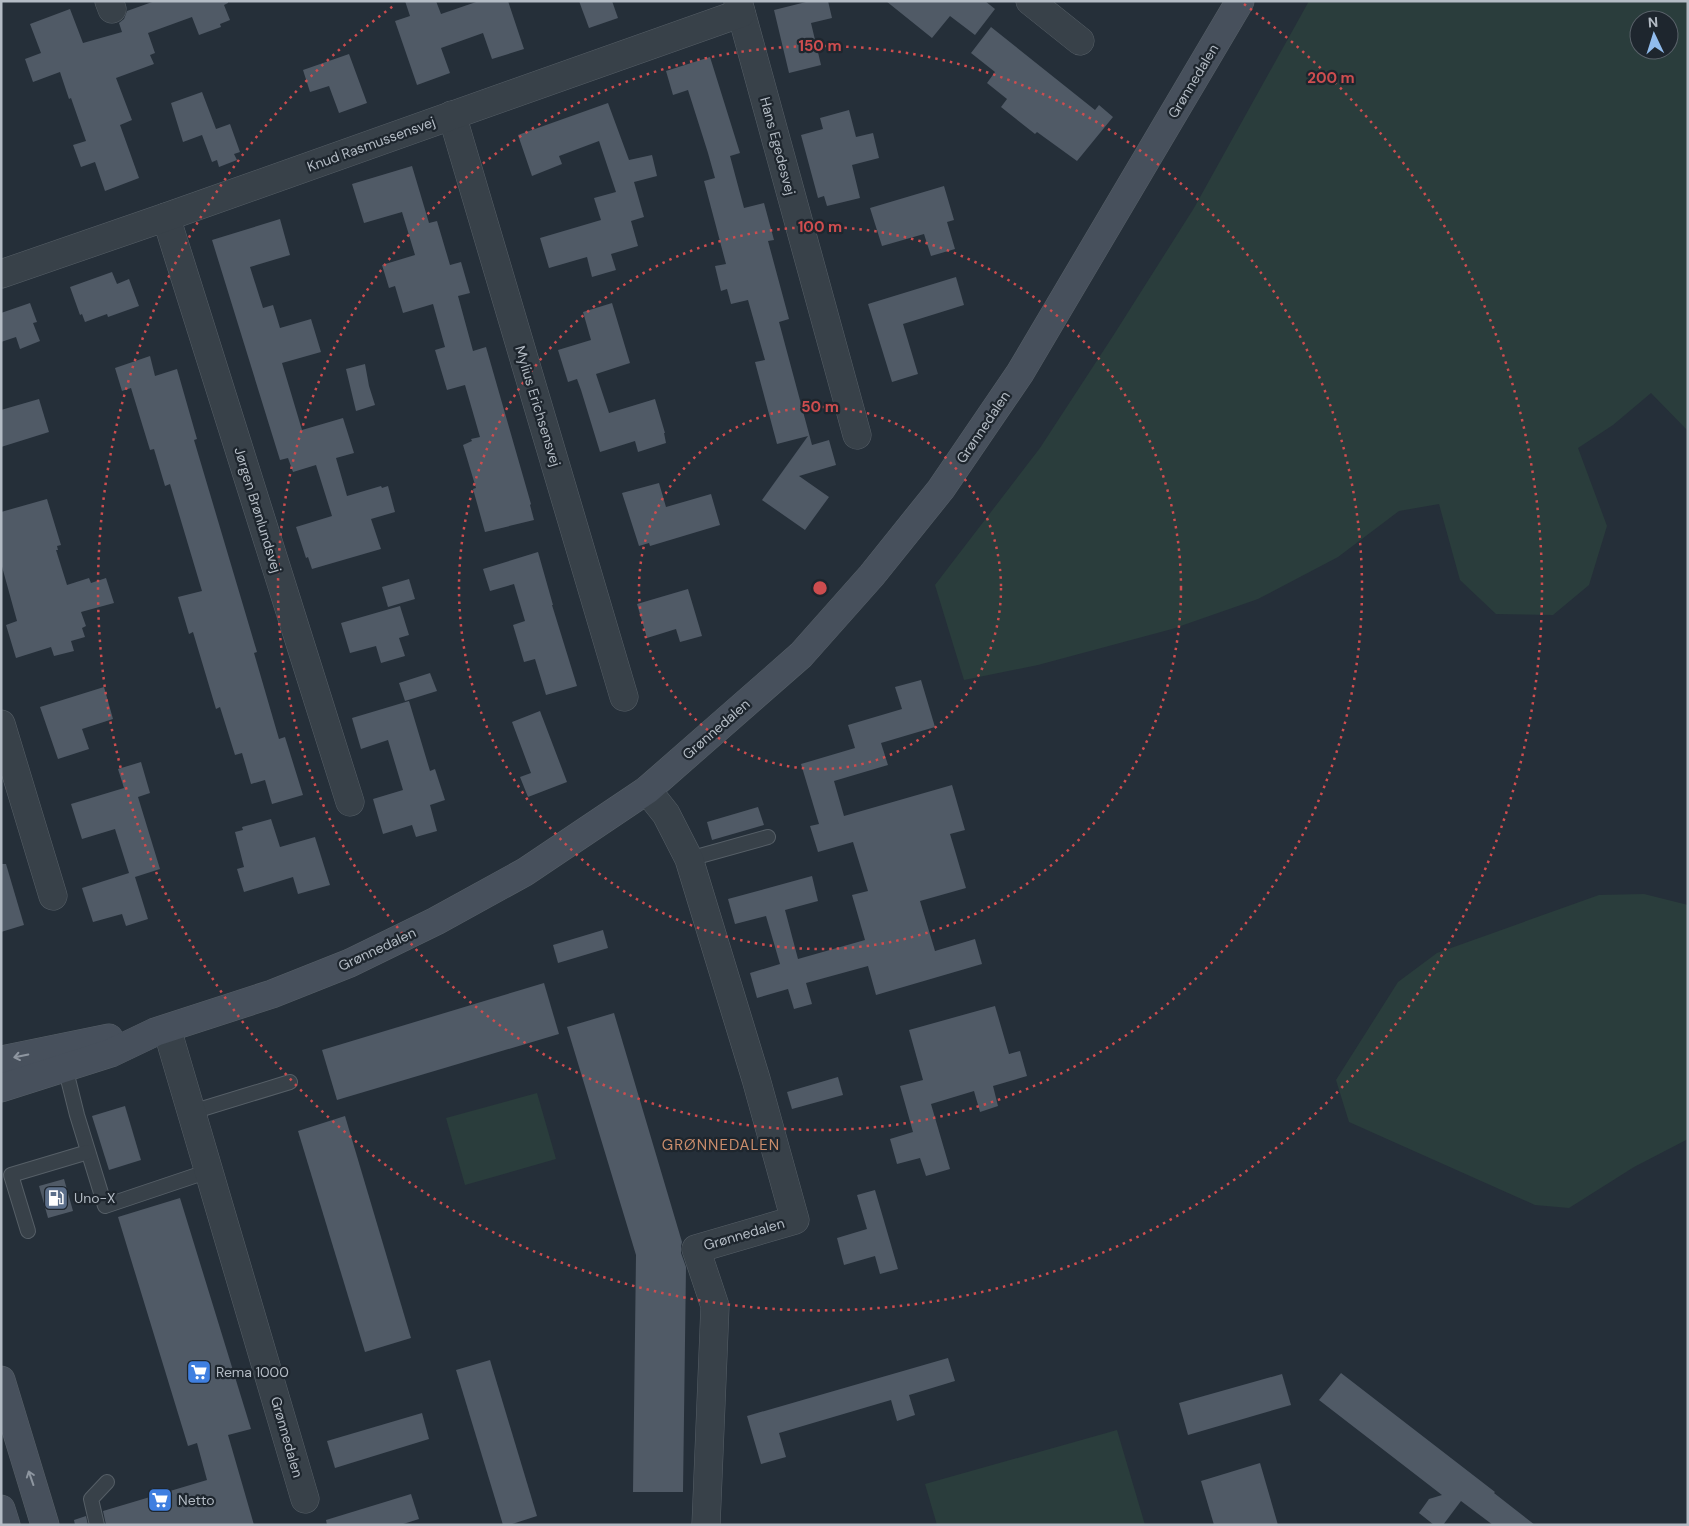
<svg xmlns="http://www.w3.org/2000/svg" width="1689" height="1526" font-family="'DM Sans',sans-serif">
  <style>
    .green { fill: #2a3d3c; fill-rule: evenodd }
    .building { fill: #505a66 }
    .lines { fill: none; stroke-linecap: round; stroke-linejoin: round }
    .lane-casing { stroke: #565f67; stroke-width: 16 }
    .street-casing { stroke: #565f67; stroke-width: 29 }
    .secondary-casing { stroke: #565f67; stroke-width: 29 }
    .lane { stroke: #384149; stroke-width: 14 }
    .street { stroke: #384149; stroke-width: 28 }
    .secondary { stroke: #47505c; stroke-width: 28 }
    .oneway { stroke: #8e96a0 }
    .ring { fill: none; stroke: #ce4d4f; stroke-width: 2.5; stroke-dasharray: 2.5 5 }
    .labels { text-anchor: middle; stroke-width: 4.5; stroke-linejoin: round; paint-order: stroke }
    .street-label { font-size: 14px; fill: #b4bcc5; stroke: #1e262e }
    .poi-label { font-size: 14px; fill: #b4bcc5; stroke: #1e262e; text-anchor: start }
    .neighbourhood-label { font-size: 15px; letter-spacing: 1px; fill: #c98c6b; stroke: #1e262e }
    .centre { fill: #ce4d4f; stroke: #1e262e; stroke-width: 2.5 }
    .ring-label { font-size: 15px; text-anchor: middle; font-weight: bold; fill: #ce4d4f; stroke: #1e262e; stroke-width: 4.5; stroke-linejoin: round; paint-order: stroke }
  </style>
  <rect width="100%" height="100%" fill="#252f39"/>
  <g class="green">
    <path d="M 1309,1 L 1688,1 L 1688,431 L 1651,393 L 1613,425 L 1578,448 L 1607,526 L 1589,585 L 1553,615 L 1496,614 L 1460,580 L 1439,504 L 1399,511 L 1338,557 L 1258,599 L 1172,629 L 1038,665 L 964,680 L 935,585 L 1040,448 L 1113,336 L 1194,208 ZM 1639,20 L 1669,20 L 1669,50 L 1639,50 Z"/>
    <polygon points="1644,894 1688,905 1688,1139 1634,1167 1569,1208 1535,1205 1349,1122 1336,1080 1398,982 1437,953 1599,895"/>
    <polygon points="537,1093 556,1159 465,1185 446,1118"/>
    <polygon points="1117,1430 1145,1525 937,1525 925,1484"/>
  </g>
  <g class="building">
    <polygon points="155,1 228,1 228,3 224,5 230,20 220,24 221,27 199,35 192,17 148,33 155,53 150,55 154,64 116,78 132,120 120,125 139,178 105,191 95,162 81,167 73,145 86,141 71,98 69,99 60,72 33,82 25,59 41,53 30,24 70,9 83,43 122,32 119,23 124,19 127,11"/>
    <polygon points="405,1 436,1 441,14 479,1 508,1 524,49 492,59 483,33 441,48 450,73 417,85 395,21 410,16"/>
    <polygon points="579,1 612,1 618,18 589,28"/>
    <polygon points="810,1 828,1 832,18 811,23 821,65 789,73 774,10"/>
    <polygon points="886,1 985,1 995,9 975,35 950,16 932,38"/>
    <polygon points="991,27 1095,110 1099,105 1113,117 1077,161 1037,132 1035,134 1001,107 1007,99 987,83 995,72 971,53"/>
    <polygon points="349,54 367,103 339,113 329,86 310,92 303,70"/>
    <polygon points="710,57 740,153 730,156 744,208 764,203 774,240 768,241 789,319 779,322 812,445 829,440 836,465 799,476 829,497 805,530 762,500 808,436 777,444 755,362 765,360 748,300 731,304 727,289 721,291 715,266 726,264 704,181 715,178 708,153 688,90 673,95 666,71"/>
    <polygon points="202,92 216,129 230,124 240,152 234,154 237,160 219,167 217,160 212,162 202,135 183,142 171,103"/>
    <polygon points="608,103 629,160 652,155 657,176 634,182 644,217 631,221 638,246 611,254 616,270 592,277 587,257 549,268 540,238 601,220 594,198 616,192 599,141 559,156 562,164 532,176 518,135"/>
    <polygon points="849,110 856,137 873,133 879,158 852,165 860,198 827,206 824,196 818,198 801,135 823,129 820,118"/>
    <polygon points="412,166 429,223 437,221 450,265 461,262 470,293 458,296 473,351 486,347 531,504 530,505 534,520 485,532 473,489 476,488 463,445 472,441 471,439 480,437 465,385 447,390 435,350 445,347 433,304 403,313 395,286 389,288 382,265 415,255 402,212 364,223 352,184"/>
    <polygon points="944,186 954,220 947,222 955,249 931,256 924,234 882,246 870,208"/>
    <polygon points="280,219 290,255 250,267 263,308 273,305 280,328 311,319 321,352 282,363 302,430 343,418 354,453 336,458 347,496 381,486 382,488 388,486 395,512 371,519 381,549 312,569 308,557 306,558 296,527 332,516 316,465 293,472 288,458 280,460 212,240"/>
    <polygon points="112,272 117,284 129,279 139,306 108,317 107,314 85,322 82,314 80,315 70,287"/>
    <polygon points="956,277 964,305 903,324 918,374 892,382 868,304"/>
    <polygon points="30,303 37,322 33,323 40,341 20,349 16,337 1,342 1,313"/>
    <polygon points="612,303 630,363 596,374 609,413 655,399 665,433 664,433 666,443 638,452 635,441 600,452 581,390 577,379 568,382 558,350 591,340 583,312"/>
    <polygon points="150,356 155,376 177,369 197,439 194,440 257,652 254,653 279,739 285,737 303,795 272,804 265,780 251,784 242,753 235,755 220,707 216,709 193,632 189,634 178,597 202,591 170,484 165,486 154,449 150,450 131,388 122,391 115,368"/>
    <polygon points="365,364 369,386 375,405 356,411 346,369"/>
    <polygon points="39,399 49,432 1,447 1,410"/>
    <polygon points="659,483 666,507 711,494 720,525 650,546 649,543 639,546 622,493"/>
    <polygon points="47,499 61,545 57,546 58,550 56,550 67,585 89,578 91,583 106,578 114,603 81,612 86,626 82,628 85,637 71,641 74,651 54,656 51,647 16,658 6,625 17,621 1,563 1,512"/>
    <polygon points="538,552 553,605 552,605 577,686 546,695 535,659 524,662 513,625 525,621 514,584 490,591 483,569"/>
    <polygon points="409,579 415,599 388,607 382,587"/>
    <polygon points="688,589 702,636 680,642 676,629 647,638 637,604"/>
    <polygon points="400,606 409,635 399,638 405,656 381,663 376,646 350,653 341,623"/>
    <polygon points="430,673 437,691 405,701 399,683"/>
    <polygon points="921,680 935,727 881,743 888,765 834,781 844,816 952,785 965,830 950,834 966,888 920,901 935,951 975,939 982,964 876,995 868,966 806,983 812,1004 794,1009 788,989 757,998 750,973 780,964 766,916 735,924 728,899 812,876 818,901 785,910 798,959 865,940 852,895 868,891 853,842 818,852 810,826 819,824 801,764 855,748 848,725 902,709 895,687"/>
    <polygon points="104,687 113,719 82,729 89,749 58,759 40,707"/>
    <polygon points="409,701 430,771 435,769 445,800 430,805 437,831 416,837 412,825 383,834 373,799 403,790 388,740 361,749 352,718"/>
    <polygon points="540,711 567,782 528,797 520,777 531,773 512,722"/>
    <polygon points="141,762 150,793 138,797 160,869 135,877 148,919 126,926 122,914 93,922 82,888 129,873 115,829 82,839 71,804 124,788 118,769"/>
    <polygon points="758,807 764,825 712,840 707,822"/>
    <polygon points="271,819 280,847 315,837 330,885 298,894 293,877 244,892 237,869 244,867 235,832 243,830 242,827"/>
    <polygon points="1,864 6,864 24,925 1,932"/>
    <polygon points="603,930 608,948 558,963 553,945"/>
    <polygon points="544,983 559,1034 337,1100 322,1050"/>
    <polygon points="995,1006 1009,1054 1020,1051 1027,1076 993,1086 998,1106 980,1112 974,1091 931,1104 950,1169 926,1176 920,1158 897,1164 890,1139 913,1132 900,1086 923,1080 909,1030"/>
    <polygon points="614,1013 682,1242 681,1246 681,1253 686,1267 683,1492 633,1492 636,1255 567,1027"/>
    <polygon points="838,1077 843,1095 792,1109 787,1092"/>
    <polygon points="125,1106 141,1160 109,1170 92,1116"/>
    <polygon points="345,1116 411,1338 365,1352 298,1131"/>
    <polygon points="64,1179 73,1211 48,1218 39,1186"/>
    <polygon points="875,1190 898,1269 880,1274 875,1256 844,1265 837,1238 867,1229 857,1195"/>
    <polygon points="180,1198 251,1429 228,1435 254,1525 106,1525 103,1511 207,1480 197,1443 188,1446 118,1217"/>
    <polygon points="948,1358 955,1381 909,1395 915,1415 897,1421 891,1400 779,1433 786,1457 761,1464 747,1416"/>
    <polygon points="490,1360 537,1516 509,1525 503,1525 456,1370"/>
    <polygon points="1341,1373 1495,1492 1494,1493 1535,1525 1493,1525 1461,1501 1443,1525 1434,1525 1419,1513 1429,1499 1442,1495 1319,1400"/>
    <polygon points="1282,1374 1291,1405 1188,1435 1179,1403"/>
    <polygon points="422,1413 429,1439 335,1468 327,1441"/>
    <polygon points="1260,1463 1278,1525 1214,1525 1201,1481"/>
    <polygon points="411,1494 419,1519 400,1525 327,1525 326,1520"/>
    <polygon points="86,1516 88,1525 75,1525 74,1520"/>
  </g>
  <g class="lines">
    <defs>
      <g id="lane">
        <polyline points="689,859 768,837"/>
        <polyline points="64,1063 77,1115 105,1206 209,1171"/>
        <polyline points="192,1112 290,1082"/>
        <polyline points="28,1231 11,1175 88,1152"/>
        <polyline points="97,1525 91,1499 107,1482"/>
      </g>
      <g id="street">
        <polyline points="109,1 112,9"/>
        <polyline points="738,1 857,435"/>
        <polyline points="1030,1 1080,41"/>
        <polyline points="452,115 624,697"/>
        <polyline points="166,217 350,802"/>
        <polyline points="1,274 166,217 741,13"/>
        <polyline points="1,724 53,896"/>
        <polyline points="647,790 666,814 689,859 756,1079 795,1220 696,1249 715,1306 706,1525"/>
        <polyline points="167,1029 305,1499"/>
      </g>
      <g id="secondary">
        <polyline points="1,1060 109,1038"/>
        <polyline points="1,1088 111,1053 155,1032 272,994 350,963 436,921 525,872 647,790 801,655 872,575 941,489 1020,373 1240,1"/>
        <polyline points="1,1380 45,1525"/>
        <polyline points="1,1509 6,1525"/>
      </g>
    </defs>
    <use href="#lane" class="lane-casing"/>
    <use href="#street" class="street-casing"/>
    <use href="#secondary" class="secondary-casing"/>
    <use href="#lane" class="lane"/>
    <use href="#street" class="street"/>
    <use href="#secondary" class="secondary"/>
  </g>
  <defs><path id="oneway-shaft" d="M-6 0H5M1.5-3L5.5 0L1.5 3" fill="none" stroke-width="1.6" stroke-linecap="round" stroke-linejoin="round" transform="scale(1.25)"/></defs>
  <g class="oneway">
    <use href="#oneway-shaft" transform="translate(21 1056) rotate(168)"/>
    <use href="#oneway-shaft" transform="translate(31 1478) rotate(-109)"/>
  </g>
  <g class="ring">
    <circle cx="820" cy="588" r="181"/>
    <circle cx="820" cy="588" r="361"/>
    <circle cx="820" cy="588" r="542"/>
    <path d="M1244 4A722 722 0 1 1 396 4"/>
  </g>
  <defs>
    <symbol id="fuel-square" viewBox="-11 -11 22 22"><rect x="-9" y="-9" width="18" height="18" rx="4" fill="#5c6f8a" stroke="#1e262e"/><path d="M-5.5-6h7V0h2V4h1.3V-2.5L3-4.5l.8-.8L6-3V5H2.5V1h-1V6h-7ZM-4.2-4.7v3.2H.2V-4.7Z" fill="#fff"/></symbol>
    <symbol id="supermarket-square" viewBox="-11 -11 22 22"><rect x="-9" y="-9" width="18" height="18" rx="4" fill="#3f7fe0" stroke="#1e262e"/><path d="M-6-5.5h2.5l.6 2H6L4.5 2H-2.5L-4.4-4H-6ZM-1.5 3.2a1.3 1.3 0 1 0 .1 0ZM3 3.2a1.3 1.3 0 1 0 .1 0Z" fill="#fff"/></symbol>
  </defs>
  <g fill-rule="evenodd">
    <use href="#fuel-square" x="42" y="1184" width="28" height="28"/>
    <use href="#supermarket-square" x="185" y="1358" width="28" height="28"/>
    <use href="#supermarket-square" x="146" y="1486" width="28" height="28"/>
  </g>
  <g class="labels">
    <g class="street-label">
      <text transform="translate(1193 81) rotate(-59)" y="5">Grønnedalen</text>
      <text transform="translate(371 144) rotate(-20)" y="5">Knud Rasmussensvej</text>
      <text transform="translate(778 146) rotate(75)" y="5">Hans Egedesvej</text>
      <text transform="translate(538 406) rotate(73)" y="5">Mylius Erichsensvej</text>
      <text transform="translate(983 427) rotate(-56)" y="5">Grønnedalen</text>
      <text transform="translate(258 510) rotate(73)" y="5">Jørgen Brønlundsvej</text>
      <text transform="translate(716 729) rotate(-41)" y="5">Grønnedalen</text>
      <text transform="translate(377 949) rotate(-25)" y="5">Grønnedalen</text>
      <text transform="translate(744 1234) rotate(-16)" y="5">Grønnedalen</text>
      <text transform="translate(287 1437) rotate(74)" y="5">Grønnedalen</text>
    </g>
    <g class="poi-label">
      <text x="74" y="1203">Uno-X</text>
      <text x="216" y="1377">Rema 1000</text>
      <text x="178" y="1505">Netto</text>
    </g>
    <g class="neighbourhood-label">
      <text x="721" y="1150">GRØNNEDALEN</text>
    </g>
  </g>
  <circle cx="820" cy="588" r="8" class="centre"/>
  <g class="ring-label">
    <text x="820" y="51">150 m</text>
    <text x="1331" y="83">200 m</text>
    <text x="820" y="232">100 m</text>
    <text x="820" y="412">50 m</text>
  </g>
  <rect width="1689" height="1526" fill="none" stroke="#b4bcc5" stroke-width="5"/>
  <g transform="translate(1654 35) rotate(356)"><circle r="24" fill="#1e262e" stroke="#5a626a"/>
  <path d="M0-4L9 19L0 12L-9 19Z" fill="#91bced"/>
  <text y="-8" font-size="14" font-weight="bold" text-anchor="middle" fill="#b4bcc5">N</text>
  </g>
</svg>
